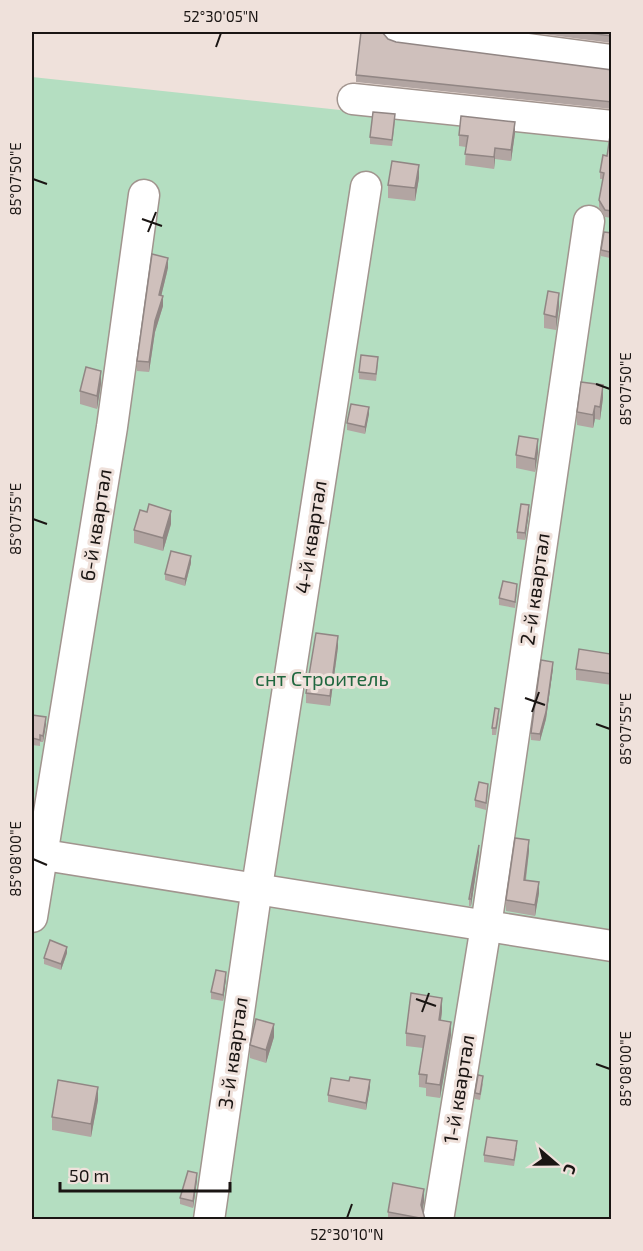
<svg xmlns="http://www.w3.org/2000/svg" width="643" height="1251" font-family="'Exo 2',sans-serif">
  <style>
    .green { fill: #b4dec1 }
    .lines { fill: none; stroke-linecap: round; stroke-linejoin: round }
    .minor-casing { stroke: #a1948e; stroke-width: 33 }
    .minor { stroke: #fff; stroke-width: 30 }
    .wall { fill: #b2a5a2 }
    .shaded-wall { fill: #918684 }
    .building { fill: #cfc0bc; stroke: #918684; stroke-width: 1.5 }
    .ticks { fill: none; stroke: #1a1513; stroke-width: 2 }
    .labels { text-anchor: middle; stroke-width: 6; stroke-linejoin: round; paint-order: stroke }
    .street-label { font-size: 20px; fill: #1a1513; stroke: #efe1db }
    .park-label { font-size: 20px; fill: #20673f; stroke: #efe1db }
    .neatline { fill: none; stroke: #1a1513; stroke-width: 2 }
    .ticks-label { font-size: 15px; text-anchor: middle; fill: #1a1513 }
  </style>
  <rect width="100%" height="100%" fill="#efe1db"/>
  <polygon class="green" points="32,77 611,139 611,1219 32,1220"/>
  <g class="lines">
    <defs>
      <g id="minor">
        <polyline points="398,32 612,60"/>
        <polyline points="353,99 612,126"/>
        <polyline points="32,853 612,946"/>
        <polyline points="32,917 112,427 144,195"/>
        <polyline points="209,1220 257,887 366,187"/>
        <polyline points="438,1220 486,926 589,221"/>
      </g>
    </defs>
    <use href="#minor" class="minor-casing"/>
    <use href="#minor" class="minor"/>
  </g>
  <g class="wall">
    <polygon points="527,32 612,32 612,43"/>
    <polygon points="388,39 396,42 612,70 612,109 356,82 356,75"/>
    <polygon points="395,121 392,146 370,144 370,137"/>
    <polygon points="515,133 511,161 495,159 494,169 465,165 466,147 459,146 459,135"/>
    <polygon points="612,136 612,218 605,217 599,207 599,200 603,179 600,179 600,172 607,156"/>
    <polygon points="419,178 415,201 388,198 388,185"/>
    <polygon points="612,233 612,251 610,258 601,256 601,250"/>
    <polygon points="168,268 161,296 163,306 155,332 149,372 137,371 137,361"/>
    <polygon points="559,306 556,330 544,328 544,314"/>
    <polygon points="378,364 376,381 359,379 359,372"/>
    <polygon points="101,384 97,409 80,404 80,391"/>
    <polygon points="603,398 600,420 595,419 593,428 577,425 577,412"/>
    <polygon points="369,414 365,434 347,430 347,423"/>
    <polygon points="538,452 535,472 516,468 516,455"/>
    <polygon points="529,512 525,540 517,539 517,532"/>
    <polygon points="171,524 163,551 134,543 134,530"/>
    <polygon points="191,563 185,586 165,580 165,574"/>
    <polygon points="517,591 515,608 499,605 499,598"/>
    <polygon points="612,645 612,685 576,680 576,669 610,654"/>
    <polygon points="338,647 330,706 306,703 306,693"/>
    <polygon points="553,668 546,719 540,741 531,740 531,733"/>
    <polygon points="32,715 46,724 43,742 40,742 40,746 32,745"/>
    <polygon points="499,716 496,735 492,735 492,728"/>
    <polygon points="488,791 486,810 475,807 475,800"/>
    <polygon points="529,851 526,880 539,893 535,916 506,911 506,900"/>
    <polygon points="479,852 471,906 469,906 469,899"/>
    <polygon points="67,953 61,970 44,964 44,958"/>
    <polygon points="226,978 223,1001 211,999 211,992"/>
    <polygon points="442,1011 441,1021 451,1035 440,1098 426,1096 426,1088 419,1087 419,1074 423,1048 406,1046 406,1033"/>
    <polygon points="274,1037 266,1063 250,1058 250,1045"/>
    <polygon points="483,1083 480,1100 475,1099 475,1093"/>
    <polygon points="370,1087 366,1110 328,1102 328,1095"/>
    <polygon points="98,1100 91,1137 52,1130 52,1117"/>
    <polygon points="517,1148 514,1166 484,1162 484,1155"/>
    <polygon points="197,1180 193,1208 180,1204 180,1198"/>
    <polygon points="424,1202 422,1209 425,1220 388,1220 388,1212"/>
  </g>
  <g class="shaded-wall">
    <polygon points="515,122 515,133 511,161 511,150"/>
    <polygon points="495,148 495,159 494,169 494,157"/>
    <polygon points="419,165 419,178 415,201 415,188"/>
    <polygon points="168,258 168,268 159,305 159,295"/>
    <polygon points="559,293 559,306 556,330 556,317"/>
    <polygon points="163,296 163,306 155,332 149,372 149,362 155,321"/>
    <polygon points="101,371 101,384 97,409 97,396"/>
    <polygon points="603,385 603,398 600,420 600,407"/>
    <polygon points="595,406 595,419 593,428 593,415"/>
    <polygon points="369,407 369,414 365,434 365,427"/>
    <polygon points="538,439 538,452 535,472 535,459"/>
    <polygon points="529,505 529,512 525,540 525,533"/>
    <polygon points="171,511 171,524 163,551 163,538"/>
    <polygon points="191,556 191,563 185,586 185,579"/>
    <polygon points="338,636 338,647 330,706 330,696"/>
    <polygon points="553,662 553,668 546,719 540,741 540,734"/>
    <polygon points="46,717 46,724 43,742 43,736"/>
    <polygon points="529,840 529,851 524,891 524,880"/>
    <polygon points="479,845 479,852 471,906 471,899"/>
    <polygon points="539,882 539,893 535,916 535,905"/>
    <polygon points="67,947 67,953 61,970 61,964"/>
    <polygon points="226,972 226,978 223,1001 223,995"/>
    <polygon points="442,998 442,1011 439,1034 439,1020"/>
    <polygon points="451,1022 451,1035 440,1098 440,1085"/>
    <polygon points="274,1024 274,1037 266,1063 266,1050"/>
    <polygon points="370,1080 370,1087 366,1110 366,1103"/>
    <polygon points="98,1087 98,1100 91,1137 91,1124"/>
    <polygon points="197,1173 197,1180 193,1208 193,1201"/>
    <polygon points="424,1189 424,1202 421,1218 421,1205"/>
  </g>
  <g class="building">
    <polygon points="361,32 382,32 388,39 396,42 612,70 612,102 356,75"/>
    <polygon points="579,32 612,32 612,36"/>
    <polygon points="373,112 395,114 392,140 370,137"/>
    <polygon points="461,116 515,122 511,150 495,148 494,157 465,154 468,136 459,135"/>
    <polygon points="610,136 612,136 612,211 605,210 599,200 604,173 600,172 603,155 607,156"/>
    <polygon points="392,161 419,165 415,188 388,185"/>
    <polygon points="604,232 612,233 612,244 610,252 601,250"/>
    <polygon points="152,254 168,258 159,295 163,296 155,321 149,362 137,361"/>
    <polygon points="548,291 559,293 556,317 544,314"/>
    <polygon points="361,355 378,357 376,374 359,372"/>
    <polygon points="86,367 101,371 97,396 80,391"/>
    <polygon points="581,382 603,385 600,407 595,406 593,415 577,412"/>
    <polygon points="351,404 369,407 365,427 347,423"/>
    <polygon points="519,436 538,439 535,459 516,455"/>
    <polygon points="149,504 171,511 163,538 134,530 140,510 147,512"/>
    <polygon points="521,504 529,505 525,533 517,532"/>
    <polygon points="171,551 191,556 185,579 165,574"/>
    <polygon points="503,581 517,584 515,602 499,598"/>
    <polygon points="316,633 338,636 330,696 306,693"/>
    <polygon points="611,644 612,674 576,669 579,649 610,654"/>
    <polygon points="541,660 553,662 546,712 540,734 531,733"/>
    <polygon points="495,708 499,709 496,728 492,728"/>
    <polygon points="32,715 46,717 43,736 40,735 40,740 32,738"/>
    <polygon points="479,782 488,784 486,803 475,800"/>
    <polygon points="515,838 529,840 524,880 539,882 535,905 506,900"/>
    <polygon points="479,845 471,899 469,899"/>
    <polygon points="50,940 67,947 61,964 44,958"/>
    <polygon points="216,970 226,972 223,995 211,992"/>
    <polygon points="411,993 442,998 439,1020 451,1022 440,1085 426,1083 427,1075 419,1074 425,1036 406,1033"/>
    <polygon points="256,1019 274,1024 266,1050 250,1045"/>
    <polygon points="478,1075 483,1076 480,1094 475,1093"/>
    <polygon points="350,1077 370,1080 366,1103 328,1095 331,1078 349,1081"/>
    <polygon points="58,1080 98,1087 91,1124 52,1117"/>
    <polygon points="487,1137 517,1141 514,1160 484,1155"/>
    <polygon points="188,1171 197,1173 193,1201 180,1198"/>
    <polygon points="393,1183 424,1189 421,1205 425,1219 388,1212"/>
  </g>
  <path class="ticks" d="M 216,47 L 221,33M 33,179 L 47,184M 142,219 L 162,226M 148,232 L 156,212M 596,384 L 610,389M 33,519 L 47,524M 525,698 L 545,705M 532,712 L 539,692M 596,724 L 610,729M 33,859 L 47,865M 416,999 L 436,1006M 422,1012 L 429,993M 596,1064 L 610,1069M 347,1218 L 352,1204"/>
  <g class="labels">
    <g class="street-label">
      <text transform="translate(96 525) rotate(-81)" y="7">6-й квартал</text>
      <text transform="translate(311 537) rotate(-81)" y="7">4-й квартал</text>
      <text transform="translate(535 589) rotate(-82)" y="7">2-й квартал</text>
      <text transform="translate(233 1053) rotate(-82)" y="7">3-й квартал</text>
      <text transform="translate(459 1089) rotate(-81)" y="7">1-й квартал</text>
    </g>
    <g class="park-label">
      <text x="322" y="686">снт Строитель</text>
    </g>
  </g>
  <rect width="643" height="1251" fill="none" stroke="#efe1db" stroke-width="66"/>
  <g transform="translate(556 1164) rotate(110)" stroke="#efe1db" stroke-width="4.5" paint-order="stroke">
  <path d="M0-4.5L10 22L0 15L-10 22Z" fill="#1a1513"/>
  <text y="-9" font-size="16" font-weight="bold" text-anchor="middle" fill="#1a1513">С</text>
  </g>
  <path d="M60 1182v9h170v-9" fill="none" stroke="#1a1513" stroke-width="3"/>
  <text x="69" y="1182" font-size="18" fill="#1a1513" stroke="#efe1db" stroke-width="4.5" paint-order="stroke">50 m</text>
  <rect x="33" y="33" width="577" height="1185" class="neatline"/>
  <g class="ticks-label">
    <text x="221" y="22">52°30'05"N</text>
    <text transform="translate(16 179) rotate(-90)" y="5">85°07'50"E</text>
    <text transform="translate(626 389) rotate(-90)" y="5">85°07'50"E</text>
    <text transform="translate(16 519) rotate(-90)" y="5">85°07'55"E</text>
    <text transform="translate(626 729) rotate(-90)" y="5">85°07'55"E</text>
    <text transform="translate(16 859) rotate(-90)" y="5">85°08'00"E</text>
    <text transform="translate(626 1069) rotate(-90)" y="5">85°08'00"E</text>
    <text x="347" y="1240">52°30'10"N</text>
  </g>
</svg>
